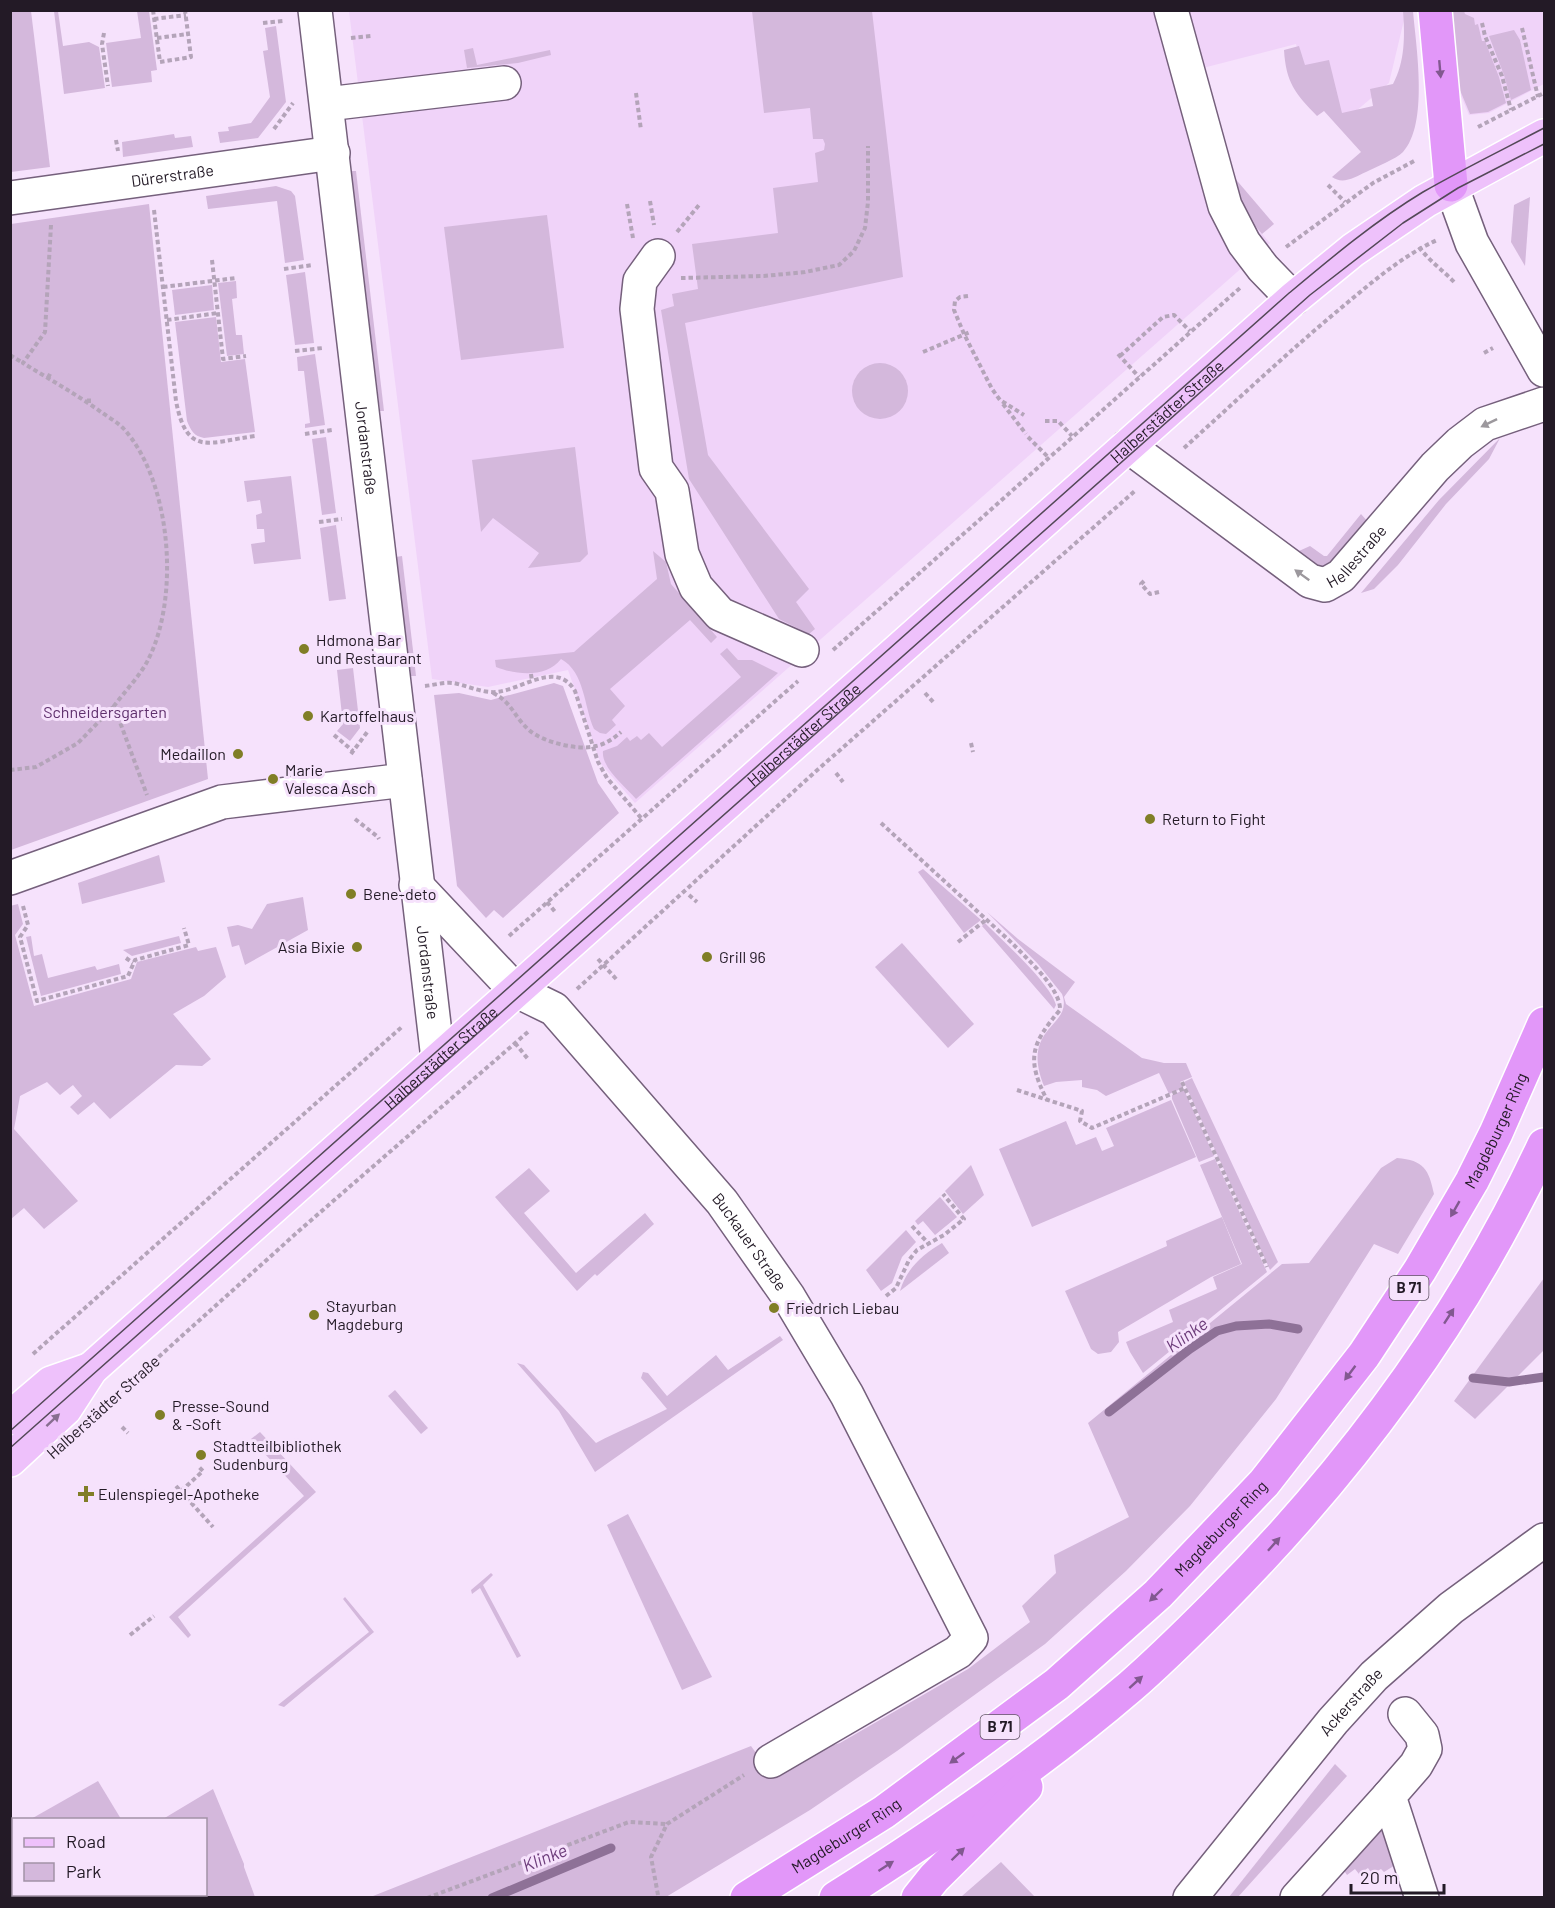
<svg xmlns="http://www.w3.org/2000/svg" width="1555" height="1908" font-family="Barlow,sans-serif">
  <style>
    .built { fill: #f0d3f9 }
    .green { fill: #d4b8dc }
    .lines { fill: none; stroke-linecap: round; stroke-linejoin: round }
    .stream { stroke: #8e7197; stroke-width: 9 }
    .minor-casing { stroke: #75607c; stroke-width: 36 }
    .major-casing { stroke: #fff; stroke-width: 36 }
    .highway-casing { stroke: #fff; stroke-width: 36 }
    .path { stroke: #b4a4b9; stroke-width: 4; stroke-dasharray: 4.5 3; stroke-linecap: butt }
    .minor { stroke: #fff; stroke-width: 33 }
    .major { stroke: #eec1fb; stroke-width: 33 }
    .highway { stroke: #e297f9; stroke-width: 33 }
    .tram { stroke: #534857; stroke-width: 1.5 }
    .oneway { fill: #825890 }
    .oneway2 { fill: #9c989d }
    .oneway3 { fill: #886e90 }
    .poi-dot { fill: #807e26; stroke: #f6e2fc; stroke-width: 2 }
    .labels { text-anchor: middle; stroke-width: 6; stroke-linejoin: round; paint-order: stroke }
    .shield { fill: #f6e2fc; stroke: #625666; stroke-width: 1.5 }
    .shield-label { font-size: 15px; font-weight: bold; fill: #231a26 }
    .street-label { font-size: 16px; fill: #231a26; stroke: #f6e2fc }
    .poi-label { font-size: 16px; fill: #231a26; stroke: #f6e2fc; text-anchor: start }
    .park-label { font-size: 16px; fill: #5f2f6d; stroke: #f6e2fc }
    .water-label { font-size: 18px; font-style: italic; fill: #6e3e7c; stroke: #f6e2fc }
  </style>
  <rect width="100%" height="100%" fill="#f6e2fc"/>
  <g class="built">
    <polygon points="349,11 1404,11 1404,20 1389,83 1342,123 1307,84 1296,44 1195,70 1232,200 1270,243 635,803 601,764 568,670 488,687 432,679"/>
    <polygon points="1449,11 1544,11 1544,84 1489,113 1469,115 1456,84"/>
  </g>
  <g class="green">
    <polygon points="10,11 31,11 50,167 11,172"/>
    <polygon points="54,11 58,11 63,46 89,42 99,47 105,88 64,94"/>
    <polygon points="137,11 149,11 157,70 151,71 152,82 112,87 106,43 141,38"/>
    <polygon points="752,11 872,11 903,277 685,323 708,455 809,589 796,602 815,629 809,634 779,619 689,479 661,310 674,306 672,294 698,289 692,244 778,233 773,188 818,182 815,153 824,150 825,144 823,139 813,139 810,108 764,113"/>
    <path d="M 1403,11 L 1413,11 C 1416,46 1429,124 1403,152 C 1396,159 1376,167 1366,172 C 1355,177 1343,185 1332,177 L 1361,152 L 1324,111 L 1317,116 C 1295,93 1286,83 1284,50 L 1299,46 L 1305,65 L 1329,60 L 1342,113 L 1373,106 L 1370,89 L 1393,84 C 1405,62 1405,36 1403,11 Z"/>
    <polygon points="1449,11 1464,11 1465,14 1474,18 1475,25 1478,24 1482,41 1485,41 1499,77 1506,103 1488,112 1470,114 1457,83"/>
    <polygon points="276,26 286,102 258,138 220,143 218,132 229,131 228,127 251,123 270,97 263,51 268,50 265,28"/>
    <polygon points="1514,30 1520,40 1531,90 1511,100 1504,75 1489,36"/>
    <polygon points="473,48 477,65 550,50 551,55 518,63 467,68 464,50"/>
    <polygon points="174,134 175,138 191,136 193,147 123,157 122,142"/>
    <polygon points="351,171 356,171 384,411 380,411"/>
    <polygon points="1233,176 1274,224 1262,234 1232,199"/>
    <polygon points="276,186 291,191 295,196 304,260 285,263 277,201 208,209 206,196"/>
    <polygon points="1530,197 1525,266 1511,242 1514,205"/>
    <polygon points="149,204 208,779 11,850 11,224"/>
    <polygon points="547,215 564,348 461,360 444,227"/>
    <polygon points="305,272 314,343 295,345 286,275"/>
    <polygon points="236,281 237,298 232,299 236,335 242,335 244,354 227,356 218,283"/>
    <polygon points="212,285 214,310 175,315 172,290"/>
    <path d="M 216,317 L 221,362 L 245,359 L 255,432 L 204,438 C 194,436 191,431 187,421 L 175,322 Z"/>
    <polygon points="315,354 325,425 305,428 305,424 310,423 304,371 298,371 297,357"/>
    <circle cx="880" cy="391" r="28"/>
    <polygon points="326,437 336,513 322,515 312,439"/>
    <polygon points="1500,438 1489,459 1446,504 1398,565 1374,589 1361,593 1439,500"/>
    <polygon points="575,447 588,554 580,562 528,568 539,553 493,518 481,532 472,460"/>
    <polygon points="291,476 301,559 254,564 251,544 265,542 264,529 257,529 256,515 262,513 260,500 247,502 244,481"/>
    <polygon points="1361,514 1368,522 1332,564 1326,567 1320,566 1299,551 1310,546 1324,556 1327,556"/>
    <polygon points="336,525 346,599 329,601 320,528"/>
    <path d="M 653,551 L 666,562 L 671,584 L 717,637 L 711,643 L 690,620 L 610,689 L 625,706 L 612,720 L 616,725 L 606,734 L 600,733 L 594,729 C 584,707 585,672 561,659 C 547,678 516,675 496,667 L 495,660 L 574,652 L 657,579 Z"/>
    <polygon points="402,556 416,676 411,676 396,557"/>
    <path d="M 727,648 L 738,660 L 752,660 L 778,673 L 636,799 C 626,787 601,768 603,751 L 617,746 L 627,737 L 630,741 L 637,736 L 641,740 L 649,733 L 662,747 L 741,677 L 720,654 Z"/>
    <polygon points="353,668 360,728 350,741 337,731 343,724 337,670"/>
    <polygon points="554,683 563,686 598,783 619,813 503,918 494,910 486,918 457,886 434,695 459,693 491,700"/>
    <polygon points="159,855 165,882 82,904 78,883"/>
    <polygon points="923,869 981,920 964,933 918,872"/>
    <polygon points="303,897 308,930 245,965 239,945 232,947 227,927 238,925 252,929 267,904"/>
    <polygon points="18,904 23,924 15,935 34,1006 131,979 137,962 196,947 198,951 216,947 226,977 204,996 173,1014 211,1059 202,1066 176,1065 110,1119 94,1102 78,1115 70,1107 82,1096 73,1085 60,1095 47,1082 20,1096 14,1129 78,1201 44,1229 24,1208 11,1219 10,906"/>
    <path d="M 987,912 L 1018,939 L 1075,982 L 1064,997 L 1066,1004 L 1142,1058 L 1164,1063 L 1186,1063 L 1192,1077 L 1180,1082 L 1183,1088 L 1169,1094 L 1159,1073 L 1106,1096 L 1097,1090 L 1082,1087 L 1082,1080 L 1056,1082 L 1044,1086 C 1038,1071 1034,1054 1042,1039 C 1050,1023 1070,1015 1062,994 L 1038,964 Z"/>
    <path d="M 985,923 C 1002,940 1051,984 1056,1005 L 1054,1009 L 982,926 Z"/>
    <polygon points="31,936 34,956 42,954 48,978 95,966 97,970 119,964 121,974 41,996 26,937"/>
    <polygon points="179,936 181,943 132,956 123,950"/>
    <polygon points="902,943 974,1024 948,1048 875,967"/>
    <polygon points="1192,1078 1278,1262 1270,1270 1184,1082"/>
    <polygon points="1184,1090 1214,1156 1199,1162 1172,1099 1172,1095"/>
    <polygon points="1171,1100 1196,1157 1032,1227 999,1149 1066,1121 1076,1145 1096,1137 1102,1151 1114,1146 1106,1128"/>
    <path d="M 1397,1158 C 1424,1160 1429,1170 1434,1194 L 1398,1254 L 1374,1244 L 1276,1399 L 1190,1506 L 1126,1571 L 1045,1644 L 897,1751 L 810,1810 L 666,1897 L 368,1898 L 751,1746 L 759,1757 L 787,1759 L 840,1743 L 968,1669 L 1030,1622 L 1022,1606 L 1056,1573 L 1054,1555 L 1129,1517 L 1088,1423 L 1282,1264 L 1309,1263 L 1381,1168 Z"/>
    <polygon points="1215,1159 1267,1272 1143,1373 1130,1352 1126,1342 1173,1322 1169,1310 1217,1289 1213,1277 1242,1264 1200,1165"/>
    <polygon points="971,1165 984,1195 963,1214 945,1191"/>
    <polygon points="529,1168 550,1191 524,1213 576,1273 645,1213 654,1224 597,1276 595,1274 577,1291 495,1197"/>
    <polygon points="940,1197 957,1217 935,1235 923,1221 918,1225 915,1221"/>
    <polygon points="1222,1217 1241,1264 1211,1277 1118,1332 1119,1342 1111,1352 1098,1354 1091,1349 1065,1291 1167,1246 1166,1241"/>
    <polygon points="906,1230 916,1242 902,1257 892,1283 881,1291 866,1270"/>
    <path d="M 942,1243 L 949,1253 L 900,1291 C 906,1269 923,1254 942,1243 Z"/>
    <polygon points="1544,1278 1544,1350 1475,1419 1454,1401"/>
    <path d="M 780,1336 L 783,1340 L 595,1472 L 559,1411 L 517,1363 L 524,1365 L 596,1443 C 620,1430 644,1421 667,1409 L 641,1378 L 643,1372 L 648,1373 L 667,1396 L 716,1355 L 728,1370 Z"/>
    <polygon points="395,1390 428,1428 421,1434 388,1396"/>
    <polygon points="260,1432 316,1492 178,1617 191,1635 188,1638 169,1617 304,1496 251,1439"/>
    <polygon points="628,1514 712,1677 682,1690 607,1525"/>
    <polygon points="491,1573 493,1575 483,1585 521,1656 517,1658 480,1588 472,1594 471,1590"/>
    <polygon points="345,1597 374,1632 284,1707 278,1705 369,1632 343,1599"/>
    <polygon points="1335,1764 1347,1776 1238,1897 1229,1897"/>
    <polygon points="98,1781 121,1819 31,1819"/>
    <polygon points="213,1789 244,1864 244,1867 255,1897 11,1897 10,1830 13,1829 14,1894 206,1894 206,1820 163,1819"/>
    <polygon points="1378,1827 1384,1830 1397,1864 1384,1872 1381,1869 1372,1874 1368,1868 1359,1874 1355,1869 1347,1875 1343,1869"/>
    <polygon points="1001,1862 1035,1897 960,1897 962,1896"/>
  </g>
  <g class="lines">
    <g class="stream">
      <polyline points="1473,1378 1509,1382 1544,1377"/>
      <polyline points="1109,1412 1190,1349 1217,1331 1236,1326 1269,1324 1298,1329"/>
      <polyline points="492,1898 611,1848"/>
    </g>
    <defs>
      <g id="minor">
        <path id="s1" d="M 315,10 L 438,1059"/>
        <polyline points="1171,10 1225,206 1244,243 1263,268 1293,299"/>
        <polyline points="327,104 504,83"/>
        <polyline points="1451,185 1472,243 1544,370"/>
        <path id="s2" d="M 10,198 L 333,153"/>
        <polyline points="658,256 640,281 637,309 656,468 672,491 682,554 696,587 720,614 802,650"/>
        <path id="s3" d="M 1128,446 L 1310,581 L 1325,585 L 1341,576 L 1435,467 L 1460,443 L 1485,424 L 1544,404"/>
        <polyline points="10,878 222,802 405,780"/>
        <path id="s4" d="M 416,885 L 515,990 L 554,1009 L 722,1202 L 788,1296 L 847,1395 L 971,1638 L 958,1652 L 771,1761"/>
        <polyline points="1405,1714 1422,1735 1425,1749 1416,1765 1389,1796 1422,1898"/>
        <path id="s5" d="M 1190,1898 L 1333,1721 L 1374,1676 L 1451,1608 L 1544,1540"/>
        <polyline points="1297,1898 1389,1796"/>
      </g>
      <g id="major">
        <polyline points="10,1418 51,1383 91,1369"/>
        <path id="s6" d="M 10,1460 L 65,1409 L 91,1369 L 1293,299 L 1353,250 L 1425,201 L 1544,136"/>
      </g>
      <g id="highway">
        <polyline points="1435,10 1451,185"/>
        <path id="s7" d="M 747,1898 L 884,1812 L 1057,1684 L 1158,1594 L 1264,1483 L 1364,1355 L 1420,1270 L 1472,1181 L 1496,1133 L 1544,1024"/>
        <path d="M 836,1898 C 938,1833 1040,1764 1131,1686 C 1161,1660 1188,1633 1215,1606 C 1349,1472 1464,1317 1544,1145"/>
        <polyline points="918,1898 934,1878 1026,1787"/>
      </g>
    </defs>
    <use href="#minor" class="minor-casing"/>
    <use href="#major" class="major-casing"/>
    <use href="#highway" class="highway-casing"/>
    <g class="path">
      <polyline points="153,10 160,62 191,57 185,10"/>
      <polyline points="154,19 186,15"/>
      <polyline points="263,23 283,21"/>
      <polyline points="1482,23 1485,36 1502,76 1511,110"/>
      <polyline points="1522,28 1538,97"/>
      <polyline points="104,33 102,44 108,86"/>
      <polyline points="157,38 188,34"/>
      <polyline points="351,38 371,36"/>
      <polyline points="636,93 641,130"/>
      <polyline points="1478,127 1544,93"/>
      <polyline points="274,129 293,103"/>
      <polyline points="116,140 118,151"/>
      <polyline points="1328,185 1345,202"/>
      <polyline points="650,201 654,225"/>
      <polyline points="627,204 633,238"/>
      <path d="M 154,210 L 176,401 C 187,458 209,442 255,436"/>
      <path d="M 51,225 L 45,332 L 23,363 C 49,379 76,394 101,412 C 108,417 117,422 123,428 C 171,480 180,595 149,658 C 141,675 125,691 114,706 L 147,795"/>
      <polyline points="677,232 699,205"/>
      <polyline points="1286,247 1373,183 1416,160"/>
      <path d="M 1419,247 C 1430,262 1444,271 1456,284"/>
      <polyline points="212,260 223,359 246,356"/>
      <polyline points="284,269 313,265"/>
      <polyline points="681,278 764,276 805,272 839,265 854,251 865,228 868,202 868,146"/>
      <polyline points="163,287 236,278"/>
      <polyline points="968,296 960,297 955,301 954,310 964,334 992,389 1000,400 1024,415"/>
      <polyline points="167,320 218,313"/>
      <polyline points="295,351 323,348"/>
      <polyline points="923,352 970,332"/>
      <polyline points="1484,353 1493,348"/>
      <polyline points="1118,354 1139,377"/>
      <polyline points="10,355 23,363"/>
      <polyline points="1120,356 1163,317 1174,315 1190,331"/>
      <polyline points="48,378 51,372"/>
      <polyline points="89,403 89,397"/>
      <polyline points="1003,404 1026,434"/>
      <polyline points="1045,421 1058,421 1072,436"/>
      <polyline points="305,434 332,430"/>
      <polyline points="1028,437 1048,457"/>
      <path d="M 1184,448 C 1236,401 1287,353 1341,308 C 1371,283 1402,256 1437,240"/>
      <polyline points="319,522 342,519"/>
      <polyline points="1144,581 1141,584 1150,594 1159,592"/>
      <polyline points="833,650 1240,288"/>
      <polyline points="531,674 532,681"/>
      <path d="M 425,686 C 434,685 444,682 453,683 C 465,685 477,691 490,692 C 517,695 555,657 575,691 L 598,762 L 607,778 L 642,819"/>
      <path d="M 493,693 C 512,702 514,717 529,730 C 542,742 579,751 596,746 C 606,744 614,738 621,732"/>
      <polyline points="925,693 935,704"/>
      <polyline points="334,735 353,751"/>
      <polyline points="971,743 973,752"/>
      <polyline points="351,754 368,731"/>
      <polyline points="10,770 36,767 78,743 114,706"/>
      <polyline points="836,773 843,782"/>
      <polyline points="355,819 378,837 379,839"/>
      <path d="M 881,823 L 1013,944 C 1028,960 1061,989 1060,1010 C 1031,1044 1026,1059 1047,1100"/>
      <polyline points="689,895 697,902"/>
      <polyline points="547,902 556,913"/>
      <polyline points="23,906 28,925 20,937 37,1001 128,976 135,960 189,945 184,928"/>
      <polyline points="509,936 798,681"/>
      <polyline points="958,942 987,919"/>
      <polyline points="126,958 133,963"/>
      <polyline points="598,959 617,980"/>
      <polyline points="577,989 815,772 1136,490"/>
      <polyline points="515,1043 528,1059"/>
      <polyline points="1182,1082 1267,1267"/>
      <polyline points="1017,1090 1082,1111 1080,1121 1092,1128 1185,1088"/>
      <polyline points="912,1226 929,1244"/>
      <polyline points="886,1296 896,1288 909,1260 917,1250 944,1235 964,1219 943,1194"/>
      <polyline points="33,1354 403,1026"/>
      <polyline points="114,1397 301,1229 529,1031"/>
      <polyline points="122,1427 128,1433"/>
      <polyline points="176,1486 213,1527"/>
      <polyline points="181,1491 203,1471 198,1466"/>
      <polyline points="130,1635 154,1616"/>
      <polyline points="10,1886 14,1885"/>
      <polyline points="160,1894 166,1898"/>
      <polyline points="658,1895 651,1857 667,1824 744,1775"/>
      <polyline points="427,1898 629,1822 667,1824"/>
    </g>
    <use href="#minor" class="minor"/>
    <use href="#major" class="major"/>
    <use href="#highway" class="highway"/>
    <g class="tram">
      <path d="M 10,1431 L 1288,294 C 1331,258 1375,221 1423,192 C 1463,169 1504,149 1544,128"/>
      <polyline points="10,1448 1310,295 1403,223 1458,188 1544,144"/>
    </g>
  </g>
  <defs><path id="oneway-solid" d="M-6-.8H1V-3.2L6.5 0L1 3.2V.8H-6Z" transform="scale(1.5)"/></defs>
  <g class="oneway">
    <use href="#oneway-solid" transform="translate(1440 69) rotate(85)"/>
    <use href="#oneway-solid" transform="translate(1455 1209) rotate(120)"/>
    <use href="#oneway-solid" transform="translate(1449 1316) rotate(-57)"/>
    <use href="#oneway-solid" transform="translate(1350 1373) rotate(127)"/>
    <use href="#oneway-solid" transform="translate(1274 1544) rotate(-48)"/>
    <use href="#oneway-solid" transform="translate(1156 1595) rotate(136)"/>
    <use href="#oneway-solid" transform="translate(1136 1682) rotate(-42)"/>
    <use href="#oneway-solid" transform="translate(957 1758) rotate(144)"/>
    <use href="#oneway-solid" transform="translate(958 1854) rotate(-44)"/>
    <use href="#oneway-solid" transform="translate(886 1866) rotate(-33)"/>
  </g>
  <g class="oneway2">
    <use href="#oneway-solid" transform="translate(1489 423) rotate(154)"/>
    <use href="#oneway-solid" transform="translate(1302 575) rotate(-144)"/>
  </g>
  <use class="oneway3" href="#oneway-solid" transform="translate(53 1420) rotate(-43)"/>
  <g class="poi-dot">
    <circle cx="304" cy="649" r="6"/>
    <circle cx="308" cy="716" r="6"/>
    <circle cx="238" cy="754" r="6"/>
    <circle cx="273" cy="779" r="6"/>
    <circle cx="1150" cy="819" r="6"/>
    <circle cx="351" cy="894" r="6"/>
    <circle cx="357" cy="947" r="6"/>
    <circle cx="707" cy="957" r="6"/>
    <circle cx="774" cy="1308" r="6"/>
    <circle cx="314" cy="1315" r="6"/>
    <circle cx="160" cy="1415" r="6"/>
    <circle cx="201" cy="1455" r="6"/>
    <path d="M83 1485h6v6h6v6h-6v6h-6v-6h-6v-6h6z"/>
  </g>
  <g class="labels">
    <g class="shield">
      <rect x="1389.5" y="1276" width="39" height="24" rx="4.5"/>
      <rect x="980.5" y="1715" width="39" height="24" rx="4.5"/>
    </g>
    <g class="shield-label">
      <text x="1409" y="1293">B 71</text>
      <text x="1000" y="1732">B 71</text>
    </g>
    <g class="street-label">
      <text dy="6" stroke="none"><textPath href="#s2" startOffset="164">Dürerstraße</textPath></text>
      <text dy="6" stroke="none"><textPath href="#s6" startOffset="1563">Halberstädter Straße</textPath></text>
      <text dy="6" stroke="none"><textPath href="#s1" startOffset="441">Jordanstraße</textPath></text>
      <text dy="6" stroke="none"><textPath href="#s3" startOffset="285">Hellestraße</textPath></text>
      <text dy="6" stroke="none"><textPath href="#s6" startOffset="1077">Halberstädter Straße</textPath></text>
      <text dy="6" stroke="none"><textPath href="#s1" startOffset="969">Jordanstraße</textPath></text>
      <text dy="6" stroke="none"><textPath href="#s6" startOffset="591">Halberstädter Straße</textPath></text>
      <text dy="6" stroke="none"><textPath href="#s7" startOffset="1089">Magdeburger Ring</textPath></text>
      <text dy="6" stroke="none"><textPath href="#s4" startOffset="492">Buckauer Straße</textPath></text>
      <text transform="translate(103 1407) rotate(-42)" y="6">Halberstädter Straße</text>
      <text dy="6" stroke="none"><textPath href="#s7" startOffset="603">Magdeburger Ring</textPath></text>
      <text dy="6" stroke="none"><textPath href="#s5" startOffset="254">Ackerstraße</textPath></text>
      <text dy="6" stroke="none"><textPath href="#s7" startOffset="117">Magdeburger Ring</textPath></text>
    </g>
    <g class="poi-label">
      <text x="316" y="646">Hdmona Bar<tspan x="316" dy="18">und Restaurant</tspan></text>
      <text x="320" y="722">Kartoffelhaus</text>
      <text x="226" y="760" text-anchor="end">Medaillon</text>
      <text x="285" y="776">Marie<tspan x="285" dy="18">Valesca Asch</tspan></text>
      <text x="1162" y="825">Return to Fight</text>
      <text x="363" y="900">Bene-deto</text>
      <text x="345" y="953" text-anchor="end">Asia Bixie</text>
      <text x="719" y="963">Grill 96</text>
      <text x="326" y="1312">Stayurban<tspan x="326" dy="18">Magdeburg</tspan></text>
      <text x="786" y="1314">Friedrich Liebau</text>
      <text x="172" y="1412">Presse-Sound<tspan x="172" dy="18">&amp; -Soft</tspan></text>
      <text x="213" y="1452">Stadtteilbibliothek<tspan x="213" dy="18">Sudenburg</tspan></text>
      <text x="98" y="1500">Eulenspiegel-Apotheke</text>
    </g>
    <g class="park-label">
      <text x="105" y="718">Schneidersgarten</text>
    </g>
    <g class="water-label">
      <text transform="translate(1187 1335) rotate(-35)" y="6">Klinke</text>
      <text transform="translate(545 1858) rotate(-22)" y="6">Klinke</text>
    </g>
  </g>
  <rect width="1555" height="1908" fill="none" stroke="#231a26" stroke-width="24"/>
  <rect x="12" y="1818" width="195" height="78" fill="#f6e2fc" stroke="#a292a6" stroke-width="1.5"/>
  <rect x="24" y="1838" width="30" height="9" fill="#eec1fb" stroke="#a292a6" stroke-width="1.5"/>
  <text x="66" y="1848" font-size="18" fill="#231a26">Road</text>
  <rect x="24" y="1863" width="30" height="18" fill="#d4b8dc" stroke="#a292a6" stroke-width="1.5"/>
  <text x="66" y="1878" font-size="18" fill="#231a26">Park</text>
  <path d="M1351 1884v9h93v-9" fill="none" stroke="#231a26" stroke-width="3"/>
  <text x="1360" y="1884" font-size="18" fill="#231a26" stroke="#f6e2fc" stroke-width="4.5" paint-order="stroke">20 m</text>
</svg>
